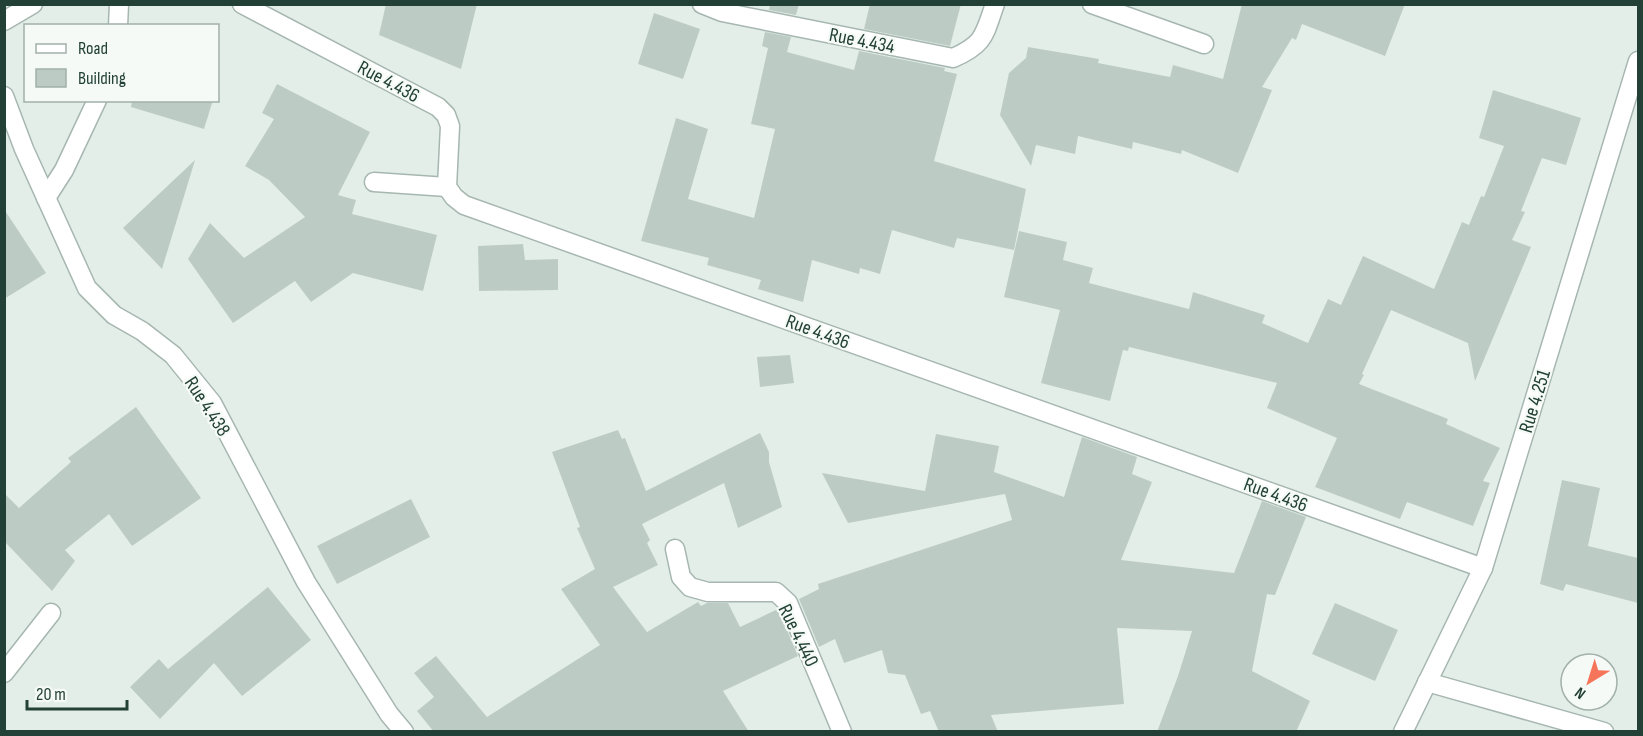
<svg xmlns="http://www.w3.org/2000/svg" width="1643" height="736" font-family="'Sofia Sans Condensed',sans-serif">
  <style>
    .building { fill: #bcccc4 }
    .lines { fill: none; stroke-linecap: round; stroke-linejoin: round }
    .minor-casing { stroke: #a6b6b0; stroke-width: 21 }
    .minor { stroke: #fff; stroke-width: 18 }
    .labels { text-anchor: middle; stroke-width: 4.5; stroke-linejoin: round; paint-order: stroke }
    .street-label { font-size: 20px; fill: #224036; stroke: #f5faf7 }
  </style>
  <rect width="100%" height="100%" fill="#e4eee9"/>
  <g class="building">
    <polygon points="386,4 477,4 461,69 379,35"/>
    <polygon points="770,4 799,4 796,15 769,10"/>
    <polygon points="870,4 961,4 950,46 864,29"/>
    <polygon points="1242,4 1405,4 1385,56 1302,24 1296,40 1292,38 1262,87 1272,90 1238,173 1182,150 1181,154 1133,142 1132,149 1078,136 1075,154 1036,145 1031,166 1000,115 1009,73 1026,58 1028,47 1099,59 1098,63 1170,77 1173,65 1223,79"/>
    <polygon points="654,13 700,29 683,79 638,64"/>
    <polygon points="765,32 791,37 787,52 854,70 859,51 945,68 944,71 957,74 934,161 1026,189 1014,250 957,238 954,248 892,230 880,274 860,268 859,274 812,260 803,302 758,289 761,280 707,265 709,258 641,241 676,118 708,129 688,199 754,218 775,129 751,124 768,48 762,46"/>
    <polygon points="277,84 370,132 338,195 356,200 352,214 437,235 423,291 353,273 311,302 295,281 233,323 188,259 210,223 244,258 305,217 269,180 245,166 274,119 262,113"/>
    <polygon points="1493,90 1581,118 1566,165 1542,158 1521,211 1525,212 1512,240 1531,247 1475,381 1468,343 1391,310 1362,374 1364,375 1359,384 1448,419 1446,424 1500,448 1483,481 1490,483 1473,526 1407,502 1400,519 1315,487 1337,438 1267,408 1277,383 1129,347 1128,351 1123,350 1110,401 1041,383 1060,310 1004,297 1019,231 1067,242 1063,260 1093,268 1089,283 1189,309 1193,292 1265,315 1262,323 1308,343 1328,299 1341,305 1363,256 1434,289 1462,222 1469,225 1481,196 1484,197 1504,146 1479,138"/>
    <polygon points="132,100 213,100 204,129 131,107"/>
    <polygon points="195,160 162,269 123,228"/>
    <polygon points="4,209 46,273 4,299"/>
    <polygon points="523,244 525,260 558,259 558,290 479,291 478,246"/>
    <polygon points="790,355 794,383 760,387 757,357"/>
    <polygon points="136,407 201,498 132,546 109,514 65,550 75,561 52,591 4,541 4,493 19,508 71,462 68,458"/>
    <polygon points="618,430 622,439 625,438 646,491 760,433 769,452 769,462 782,507 738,528 724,483 642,524 650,540 647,543 658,565 613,587 647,632 698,602 701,606 707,603 728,603 740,627 778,609 798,656 723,691 749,732 434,732 417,711 434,697 414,673 436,656 487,717 600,645 561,589 595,569 577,528 580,527 552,452"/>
    <polygon points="936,434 999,446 994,472 1064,497 1082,437 1137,457 1132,474 1152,482 1121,560 1234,573 1262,501 1306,517 1275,595 1267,594 1252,671 1310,701 1296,732 1157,732 1178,676 1192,631 1117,628 1124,704 991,715 998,732 939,732 930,711 921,714 905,675 888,673 882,650 844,663 835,639 819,647 799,599 819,589 818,584 1012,520 1005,494 848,523 822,473 925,491"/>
    <polygon points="1562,480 1600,488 1588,546 1638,558 1638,603 1566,584 1563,591 1540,584"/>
    <polygon points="411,499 430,537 337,584 317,546"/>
    <polygon points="268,587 311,640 242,696 214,663 160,719 130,687 159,659 168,669"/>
    <polygon points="1335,603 1398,630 1375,681 1312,654"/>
  </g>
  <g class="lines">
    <defs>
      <g id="minor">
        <polyline points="242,4 438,107 446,115 450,126 447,187 454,197 464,205 1483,568"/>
        <path d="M 702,4 L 722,12 L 953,58 C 985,44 984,35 995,4"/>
        <polyline points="1092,4 1204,44"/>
        <polyline points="4,21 33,4"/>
        <polyline points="118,26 119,4"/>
        <polyline points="4,96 24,149 87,288 114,315 142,331 173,355 212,403 306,582 389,714 404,732"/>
        <polyline points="374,182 447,187"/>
        <polyline points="46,198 64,170 97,100"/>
        <polyline points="675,549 681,577 690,587 708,592 776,592 788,603 842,732"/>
        <polyline points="4,673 51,613"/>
        <polyline points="1427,682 1604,732"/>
        <polyline points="1403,732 1483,568 1638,61"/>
      </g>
    </defs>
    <use href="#minor" class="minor-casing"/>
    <use href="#minor" class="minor"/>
  </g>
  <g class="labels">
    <g class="street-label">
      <text transform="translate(862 40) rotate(11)" y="7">Rue 4.434</text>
      <text transform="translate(389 81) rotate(28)" y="7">Rue 4.436</text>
      <text transform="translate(818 331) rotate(20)" y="7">Rue 4.436</text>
      <text transform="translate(1534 401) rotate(-73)" y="7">Rue 4.251</text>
      <text transform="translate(208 406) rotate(57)" y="7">Rue 4.438</text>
      <text transform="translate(1276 494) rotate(20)" y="7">Rue 4.436</text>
      <text transform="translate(799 635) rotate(64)" y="7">Rue 4.440</text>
    </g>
  </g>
  <rect width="1643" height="736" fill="none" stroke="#224036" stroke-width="12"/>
  <rect x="24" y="24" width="195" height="78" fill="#f5faf7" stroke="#a1b0aa" stroke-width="1.5"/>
  <rect x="36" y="44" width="30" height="9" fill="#ffffff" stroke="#a1b0aa" stroke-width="1.5"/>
  <text x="78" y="54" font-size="18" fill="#224036">Road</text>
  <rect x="36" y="69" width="30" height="18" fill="#bcccc4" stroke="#a1b0aa" stroke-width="1.5"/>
  <text x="78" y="84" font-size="18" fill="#224036">Building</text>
  <g transform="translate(1589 682) rotate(218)"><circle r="28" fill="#f5faf7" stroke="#a1b0aa" stroke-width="1.5"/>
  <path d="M0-4.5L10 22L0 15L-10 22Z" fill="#f6755a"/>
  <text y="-9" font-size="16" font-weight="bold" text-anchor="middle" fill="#224036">N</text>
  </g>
  <path d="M27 700v9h100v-9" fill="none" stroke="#224036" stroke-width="3"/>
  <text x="36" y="700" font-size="18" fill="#224036" stroke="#f5faf7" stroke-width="4.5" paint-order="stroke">20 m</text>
</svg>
